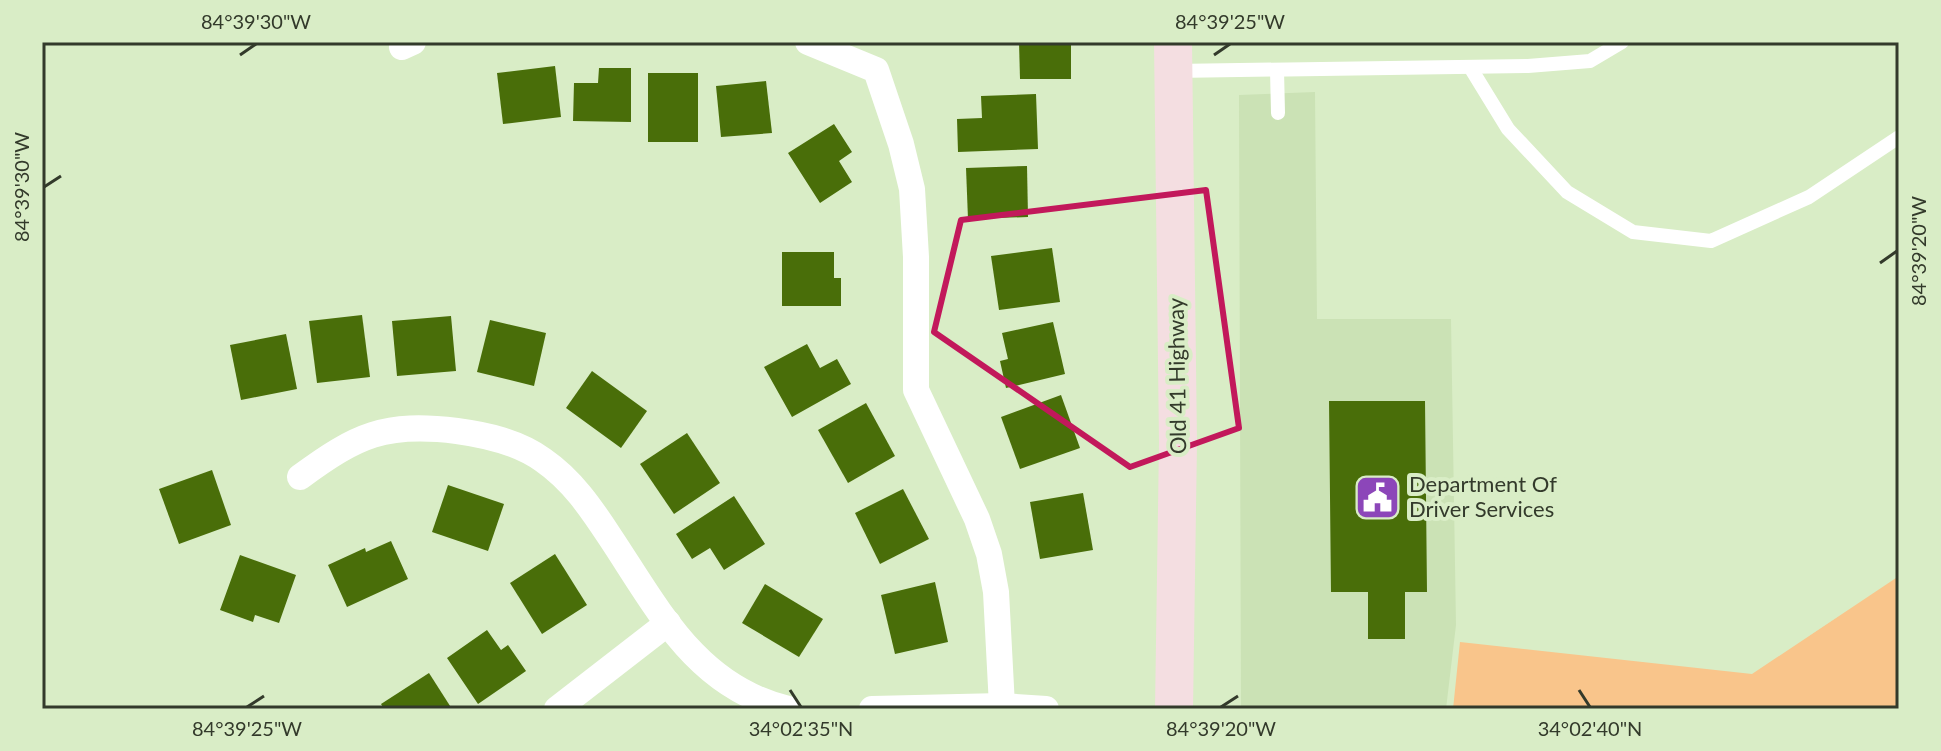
<svg xmlns="http://www.w3.org/2000/svg" width="1941" height="751" font-family="Lato,sans-serif">
  <style>
    .built { fill: #cbe2b5 }
    .green { fill: #f9c58b }
    .building { fill: #496e09 }
    .lines { fill: none; stroke-linecap: round; stroke-linejoin: round }
    .lane { stroke: #fff; stroke-width: 14 }
    .street { stroke: #fff; stroke-width: 26 }
    .secondary { stroke: #f4dee1; stroke-width: 38 }
    .marked { fill: none; stroke: #c2185b; stroke-width: 6; stroke-linejoin: round }
    .ticks { fill: none; stroke: #333a2b; stroke-width: 3 }
    .labels { text-anchor: middle; stroke-width: 8; stroke-linejoin: round; paint-order: stroke }
    .street-label { font-size: 22px; fill: #333a2b; stroke: #d9edc6 }
    .poi-label { font-size: 22px; fill: #333a2b; stroke: #d9edc6; text-anchor: start }
    .neatline { fill: none; stroke: #333a2b; stroke-width: 3 }
    .ticks-label { font-size: 20px; text-anchor: middle; fill: #333a2b }
  </style>
  <rect width="100%" height="100%" fill="#d9edc6"/>
  <polygon class="built" points="1315,92 1317,319 1451,319 1456,625 1446,709 1241,709 1239,95"/>
  <polygon class="green" points="1899,576 1899,709 1453,709 1460,642 1752,674"/>
  <g class="building">
    <polygon points="1019,42 1071,42 1071,79 1020,79"/>
    <polygon points="555,66 561,117 503,124 497,73"/>
    <polygon points="599,68 631,68 631,122 573,121 574,83 598,83"/>
    <rect x="648" y="73" width="50" height="69"/>
    <polygon points="766,81 772,133 721,137 716,86"/>
    <polygon points="1036,94 1038,149 958,152 957,119 982,118 981,96"/>
    <polygon points="834,124 852,152 839,161 852,182 820,203 788,153"/>
    <polygon points="1027,166 1028,217 968,219 966,168"/>
    <polygon points="1052,248 1060,302 999,310 991,256"/>
    <polygon points="782,252 834,252 834,278 841,278 841,306 782,306"/>
    <polygon points="362,315 370,377 317,383 309,321"/>
    <polygon points="451,316 456,371 397,376 392,321"/>
    <polygon points="490,320 546,333 534,386 477,372"/>
    <polygon points="1053,322 1065,374 1006,388 1000,361 1008,359 1002,333"/>
    <polygon points="286,334 297,389 241,400 230,345"/>
    <polygon points="807,344 820,368 837,359 851,384 792,417 764,367"/>
    <polygon points="592,371 647,411 621,448 566,408"/>
    <polygon points="1061,395 1080,448 1020,469 1001,417"/>
    <polygon points="1329,401 1425,401 1427,592 1405,592 1405,639 1368,639 1368,592 1331,592"/>
    <polygon points="866,403 895,456 848,483 818,430"/>
    <polygon points="687,433 720,483 674,514 640,464"/>
    <polygon points="212,470 231,525 179,544 159,489"/>
    <polygon points="448,485 504,504 488,551 432,532"/>
    <polygon points="903,489 929,539 880,564 855,513"/>
    <polygon points="1083,493 1093,550 1040,559 1030,502"/>
    <polygon points="734,496 765,544 724,570 710,548 692,559 676,534"/>
    <polygon points="391,541 408,579 347,607 328,565 365,548 366,552"/>
    <polygon points="555,554 587,605 542,634 510,583"/>
    <polygon points="240,555 296,575 279,623 255,615 253,622 220,610"/>
    <polygon points="935,582 948,642 895,654 881,595"/>
    <polygon points="765,584 823,619 799,657 742,623"/>
    <polygon points="487,630 501,650 508,645 526,671 478,704 447,658"/>
    <polygon points="429,673 452,709 384,709 381,704"/>
  </g>
  <g class="lines">
    <g class="lane">
      <polyline points="1470,67 1508,129 1567,192 1633,232 1711,241 1809,197 1899,137"/>
      <polyline points="1277,70 1278,113"/>
      <polyline points="1174,71 1528,66 1590,61 1622,42"/>
    </g>
    <g class="street">
      <polyline points="808,42 876,70 901,144 912,189 916,257 916,390 977,519 989,554 996,592 1002,706"/>
      <polyline points="402,47 413,42"/>
      <path d="M 300,477 C 357,435 385,422 457,431 C 487,435 518,442 543,460 C 572,480 591,508 610,537 C 658,609 696,687 788,709"/>
      <polyline points="557,709 668,623"/>
      <polyline points="872,709 1002,706 1046,709"/>
    </g>
    <polyline class="secondary" points="1173,42 1178,443 1174,709"/>
  </g>
  <path class="marked" d="M 1206,190 L 1239,428 L 1130,467 L 934,332 L 961,220 Z"/>
  <path class="ticks" d="M 240,55 L 256,44M 1214,55 L 1230,44M 44,187 L 61,176M 1880,263 L 1897,251M 790,690 L 801,707M 1579,690 L 1590,707M 247,707 L 264,696M 1221,707 L 1238,696"/>
  <defs>
    <symbol id="civic-square" viewBox="-11 -11 22 22"><rect x="-9" y="-9" width="18" height="18" rx="4" fill="#8c46b9" stroke="#d9edc6"/><path d="M-.6-6.5H3V-4.5H.6V-3L4-1V1h2V6H-6V1h2V-1L-.6-3ZM-1.2 2.5V6h2.4V2.5Z" fill="#fff"/></symbol>
  </defs>
  <g fill-rule="evenodd">
    <use href="#civic-square" x="1352" y="472" width="51" height="51"/>
  </g>
  <g class="labels">
    <g class="street-label">
      <text transform="translate(1177 376) rotate(-91)" y="8">Old 41 Highway</text>
    </g>
    <g class="poi-label">
      <text x="1409" y="492">Department Of<tspan x="1409" dy="25">Driver Services</tspan></text>
    </g>
  </g>
  <rect width="1941" height="751" fill="none" stroke="#d9edc6" stroke-width="88"/>
  <rect x="44" y="44" width="1853" height="663" class="neatline"/>
  <g class="ticks-label">
    <text x="256" y="29">84°39'30"W</text>
    <text x="1230" y="29">84°39'25"W</text>
    <text transform="translate(22 187) rotate(-90)" y="7">84°39'30"W</text>
    <text transform="translate(1919 251) rotate(-90)" y="7">84°39'20"W</text>
    <text x="247" y="736">84°39'25"W</text>
    <text x="801" y="736">34°02'35"N</text>
    <text x="1221" y="736">84°39'20"W</text>
    <text x="1590" y="736">34°02'40"N</text>
  </g>
</svg>
